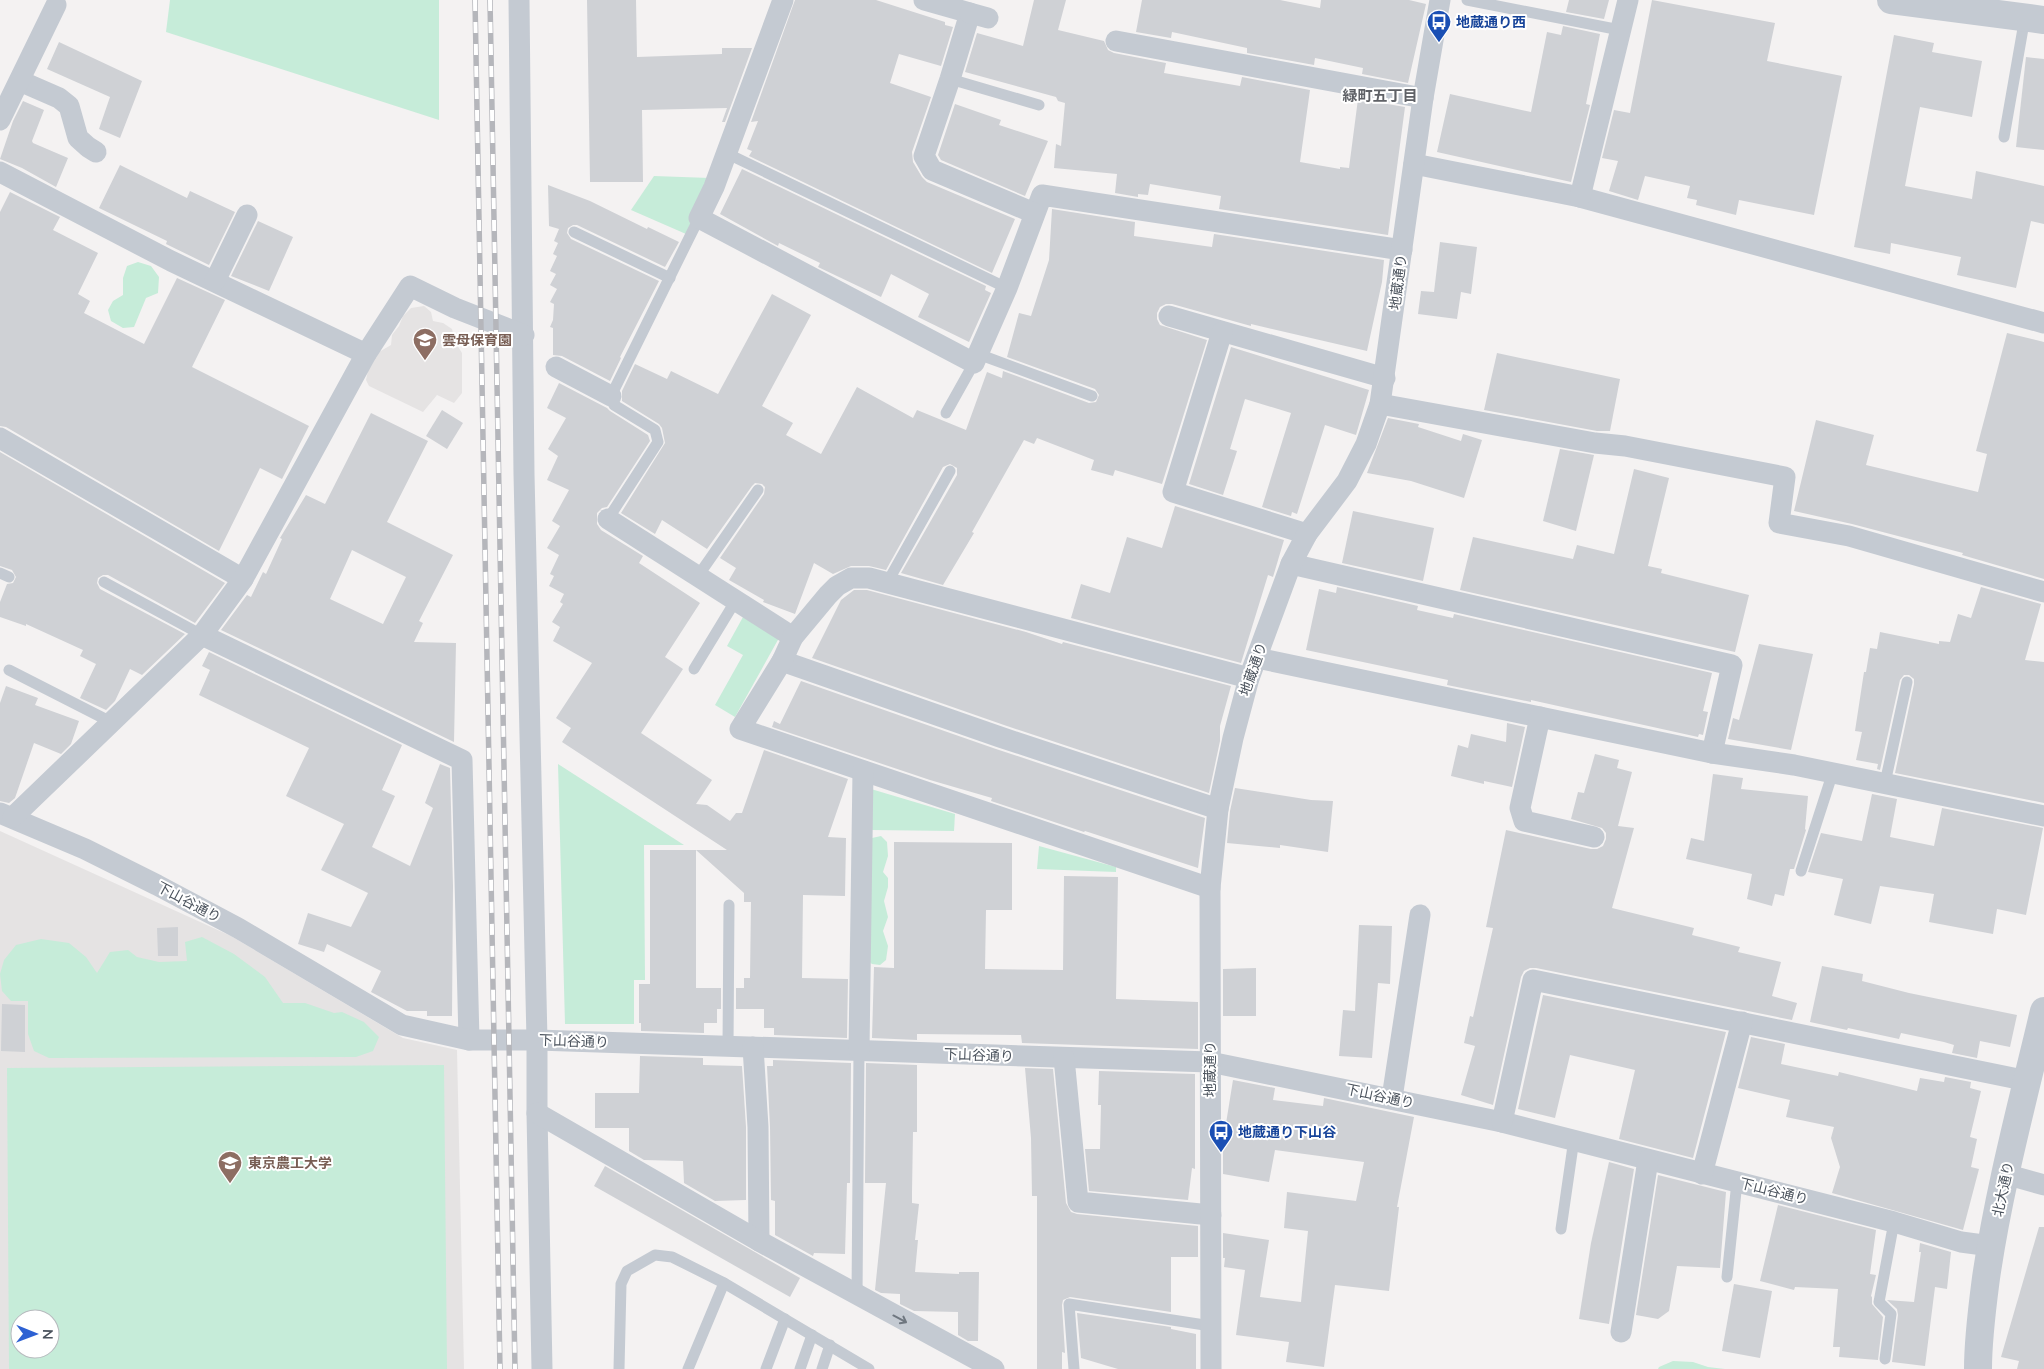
<svg xmlns="http://www.w3.org/2000/svg" width="2044" height="1369" font-family="'Nunito Sans','Noto Sans JP',sans-serif">
  <style>
    .education { fill: #e5e3e3; fill-rule: evenodd }
    .green { fill: #c6ecd9; fill-rule: evenodd }
    .building { fill: #cfd1d5; fill-rule: evenodd }
    .lines { fill: none; stroke-linecap: round; stroke-linejoin: round }
    .service { stroke: #c4cad2; stroke-width: 11 }
    .minor { stroke: #c4cad2; stroke-width: 21 }
    .tertiary { stroke: #c4cad2; stroke-width: 28 }
    .rail-casing { stroke: #b5b6bb; stroke-width: 5.5 }
    .rail { stroke: #fff; stroke-width: 4; stroke-dasharray: 11; stroke-linecap: butt }
    .oneway { stroke: #6f7780 }
    .labels { text-anchor: middle; stroke-width: 4; stroke-linejoin: round; paint-order: stroke }
    .transit-label { font-size: 14px; font-weight: bold; fill: #164399; stroke: #fff; text-anchor: start }
    .street-label { font-size: 14px; fill: #4b535d; stroke: #fff }
    .education-label { font-size: 14px; font-weight: bold; fill: #785e54; stroke: #fff; text-anchor: start }
    .neighbourhood-label { font-size: 15px; font-weight: bold; fill: #5f6166; stroke: #fff }
  </style>
  <rect width="100%" height="100%" fill="#f4f2f2"/>
  <g class="education">
    <polygon points="424,306 431,312 433,321 443,323 452,329 455,342 462,353 462,393 454,403 437,395 423,412 369,386 366,380 368,371 379,352 391,345 392,335 399,326 403,316 411,308"/>
    <path d="M 0,831 L 231,936 L 403,1038 L 457,1050 L 464,1369 L 0,1369 ZM 20,1319 L 50,1319 L 50,1349 L 20,1349 Z"/>
  </g>
  <g class="green">
    <polygon points="170,0 439,0 439,120 166,32"/>
    <polygon points="654,176 710,178 686,234 631,210"/>
    <polygon points="138,262 151,266 159,277 158,293 146,298 134,327 123,328 111,321 108,310 113,301 123,295 123,278 127,266"/>
    <polygon points="743,617 779,638 735,717 715,705 743,655 727,646"/>
    <polygon points="558,764 684,845 644,845 645,980 634,980 634,1024 565,1024"/>
    <polygon points="871,789 955,814 954,831 871,830"/>
    <polygon points="881,836 887,842 888,856 883,872 888,878 888,887 884,901 888,917 883,931 888,946 886,960 880,965 872,964 866,959 868,887 872,872 869,868 872,838"/>
    <polygon points="1039,846 1116,867 1116,872 1037,869"/>
    <polygon points="202,937 234,954 265,977 283,1003 305,1003 334,1013 342,1012 364,1022 379,1037 373,1051 356,1057 49,1058 34,1051 28,1034 28,1001 11,1001 2,991 0,974 4,960 16,945 41,939 69,943 86,957 97,973 110,952 128,950 137,957 159,962 187,961 185,942"/>
    <path d="M 444,1065 L 447,1369 L 9,1369 L 7,1068 ZM 20,1319 L 50,1319 L 50,1349 L 20,1349 Z"/>
    <polygon points="1673,1361 1693,1362 1708,1367 1725,1369 1658,1369 1659,1367"/>
  </g>
  <g class="building">
    <polygon points="587,0 636,0 637,57 722,54 722,48 752,48 725,122 722,122 727,108 642,110 643,182 590,182"/>
    <polygon points="795,0 876,0 945,22 945,25 953,27 941,66 899,54 890,83 931,97 912,152 913,162 922,177 927,182 1015,219 992,273 749,156 752,151 747,149 758,121 751,122"/>
    <polygon points="1034,0 1066,0 1058,30 1104,41 1108,50 1114,53 1166,63 1164,73 1240,86 1242,77 1310,90 1300,162 1340,169 1340,167 1349,168 1358,99 1405,107 1388,235 1219,209 1221,196 1150,184 1148,195 1138,194 1138,197 1115,193 1117,174 1054,168 1056,144 1061,146 1065,103 1058,101 1056,97 965,72 977,33 1023,46"/>
    <polygon points="1142,0 1280,0 1320,8 1321,0 1409,0 1426,4 1408,83 1362,74 1363,68 1315,58 1314,65 1247,53 1247,48 1172,32 1171,38 1136,32"/>
    <polygon points="1569,0 1609,0 1604,19 1566,12"/>
    <polygon points="1652,0 1775,23 1767,61 1842,76 1814,215 1739,200 1736,215 1696,205 1697,200 1687,198 1690,186 1645,176 1638,200 1609,191 1618,161 1602,158 1614,110 1630,113"/>
    <polygon points="1563,26 1600,34 1586,104 1590,105 1571,182 1437,152 1450,94 1531,112 1547,32 1561,35"/>
    <polygon points="1894,35 1934,43 1932,52 1982,61 1972,117 1920,107 1905,186 1972,199 1976,171 2044,186 2044,224 2031,221 2016,288 1957,275 1961,257 1891,243 1890,254 1854,247"/>
    <polygon points="59,42 142,81 120,138 99,129 110,97 47,69"/>
    <polygon points="2026,57 2044,59 2044,150 2016,147"/>
    <polygon points="23,101 44,110 32,141 33,143 68,158 56,187 22,168 0,159 13,121"/>
    <polygon points="955,104 1001,120 999,125 1048,141 1025,196 941,160 938,155"/>
    <polygon points="120,165 187,198 190,191 235,212 209,265 166,244 167,241 99,208"/>
    <polygon points="742,169 986,286 985,290 991,293 969,342 918,317 929,294 891,274 881,297 818,267 820,263 779,243 778,246 720,214"/>
    <polygon points="548,185 590,201 647,229 648,227 679,242 665,267 577,225 573,225 568,228 567,233 571,239 659,281 620,357 621,358 610,381 562,356 553,355 553,328 550,327 553,320 554,304 550,302 557,289 550,285 556,274 550,271 557,256 553,254 558,243 554,241 559,229 549,226"/>
    <polygon points="10,192 60,217 53,230 98,253 78,294 90,301 84,313 144,344 177,278 225,300 192,367 309,426 282,479 260,468 219,551 6,427 0,426 0,212"/>
    <polygon points="1052,209 1135,222 1134,236 1212,247 1214,234 1384,260 1382,282 1367,351 1251,324 1251,326 1172,304 1166,304 1160,307 1157,313 1157,319 1160,325 1207,340 1162,484 1115,470 1113,476 1091,470 1094,460 1037,438 1034,444 1024,440 972,532 974,533 943,585 901,573 957,475 957,468 950,464 943,467 886,570 869,566 851,566 833,574 814,563 795,614 763,602 764,600 729,580 736,568 720,558 764,494 765,487 762,484 755,483 752,486 707,549 662,520 655,534 621,513 665,443 662,428 659,424 622,401 622,391 635,364 667,379 671,371 718,394 772,294 811,315 762,406 793,423 786,435 821,454 857,387 913,418 917,410 966,430 987,372 1002,378 1003,371 1089,403 1096,402 1099,395 1095,389 1007,357 1019,313 1031,316 1049,260"/>
    <polygon points="258,221 293,237 269,291 231,276"/>
    <polygon points="1440,242 1477,247 1471,294 1461,292 1457,319 1418,314 1421,291 1434,292"/>
    <polygon points="2007,333 2044,342 2044,579 1962,555 1963,553 1852,524 1794,511 1816,420 1874,435 1866,465 1978,492 1987,454 1976,451"/>
    <polygon points="1231,347 1369,390 1356,435 1325,425 1297,514 1292,512 1291,516 1262,507 1291,413 1245,399 1230,449 1237,451 1223,495 1189,484"/>
    <polygon points="1497,353 1620,379 1610,431 1597,431 1484,410"/>
    <polygon points="559,383 607,408 610,411 648,435 650,441 607,507 602,508 597,513 597,524 601,530 643,556 639,563 700,603 665,657 683,669 641,733 712,780 696,804 707,805 730,821 736,813 742,813 764,750 848,779 828,837 846,838 845,896 803,895 802,978 848,979 847,1038 774,1035 774,1028 764,1028 764,1009 736,1009 736,988 744,988 744,978 750,978 751,902 744,902 744,893 696,850 727,850 562,742 571,728 556,718 592,663 553,641 560,627 552,622 563,604 560,602 564,594 549,586 554,576 550,574 559,555 547,548 560,526 552,521 569,490 547,480 558,456 548,449 566,418 547,408"/>
    <polygon points="442,410 463,423 447,449 426,436"/>
    <path d="M 371,413 L 428,441 L 387,522 L 453,555 L 419,621 L 423,623 L 414,642 L 456,643 L 454,742 L 221,630 L 247,595 L 251,597 L 263,572 L 266,574 L 282,539 L 280,538 L 306,495 L 325,504 ZM 352,550 L 406,577 L 383,624 L 330,599 Z"/>
    <polygon points="1388,418 1419,424 1418,427 1461,441 1463,434 1482,440 1464,498 1411,481 1367,473"/>
    <polygon points="1560,449 1594,455 1576,531 1543,521"/>
    <polygon points="0,452 225,583 195,623 108,575 103,575 98,578 97,583 100,589 185,634 142,675 130,669 115,701 106,710 80,698 96,664 80,656 83,650 26,624 26,626 0,617 0,602 7,584 13,583 16,577 12,570 0,566"/>
    <polygon points="1634,469 1669,478 1648,566 1662,569 1661,573 1749,595 1735,652 1460,590 1473,537 1573,559 1577,545 1614,554"/>
    <polygon points="1175,506 1284,540 1273,577 1268,575 1241,663 1071,618 1081,584 1110,593 1127,537 1162,548"/>
    <polygon points="1353,511 1434,528 1423,581 1342,563"/>
    <polygon points="1337,587 1418,606 1417,610 1453,618 1454,614 1712,673 1703,711 1708,712 1703,735 1699,734 1698,737 1531,700 1531,702 1447,685 1448,680 1306,650 1319,589 1336,593"/>
    <polygon points="1981,587 2041,604 2025,660 2044,662 2044,803 1895,773 1914,684 1914,679 1909,675 1904,675 1900,680 1880,770 1877,769 1878,764 1856,760 1862,732 1855,731 1864,672 1866,672 1870,648 1877,649 1880,632 1939,644 1939,641 1950,642 1958,614 1971,618"/>
    <polygon points="854,590 867,590 1026,632 1062,644 1063,642 1231,686 1220,726 1220,741 1209,793 1004,725 812,658 841,600"/>
    <polygon points="1759,644 1813,654 1791,750 1728,739 1733,718 1739,720"/>
    <polygon points="209,652 402,745 382,790 395,796 372,847 410,866 433,808 425,803 440,764 450,768 453,886 452,1016 427,1016 427,1011 407,1011 371,992 381,971 327,944 324,952 298,944 308,913 351,927 368,893 321,870 344,824 286,796 309,748 199,695 210,670 202,666"/>
    <polygon points="801,681 996,749 1205,818 1198,868 1085,831 1084,832 991,801 992,798 930,780 772,727 774,721 780,724"/>
    <polygon points="6,686 38,698 35,705 79,721 71,744 61,754 34,743 15,798 9,803 0,801 0,703"/>
    <polygon points="1507,723 1525,727 1512,787 1484,781 1484,784 1451,776 1458,745 1468,748 1471,734 1506,742"/>
    <polygon points="1595,754 1619,760 1617,768 1632,772 1618,826 1634,828 1612,908 1694,928 1692,935 1740,947 1738,952 1781,962 1772,996 1797,1003 1792,1020 1536,968 1530,968 1524,971 1521,977 1493,1105 1461,1095 1475,1046 1464,1043 1470,1016 1473,1017 1493,928 1486,927 1506,830 1591,849 1597,849 1603,846 1606,839 1606,833 1602,828 1571,819 1578,792 1584,793"/>
    <polygon points="1713,774 1743,778 1741,789 1808,796 1805,829 1806,830 1794,869 1790,869 1784,896 1775,894 1772,906 1747,899 1752,874 1686,859 1691,838 1704,841"/>
    <polygon points="1235,788 1311,800 1333,801 1328,852 1280,845 1280,848 1227,843 1230,811"/>
    <polygon points="1872,794 1897,799 1890,837 1934,846 1942,808 2043,828 2026,915 1997,909 1993,934 1929,922 1934,894 1880,886 1871,924 1834,915 1843,879 1808,872 1821,833 1862,841"/>
    <polygon points="894,842 1012,843 1012,910 986,910 985,969 1063,970 1064,876 1118,877 1116,999 1198,1002 1198,1049 1022,1043 1021,1035 917,1034 917,1040 872,1038 874,967 894,968"/>
    <polygon points="650,850 696,850 696,988 721,988 721,1009 717,1009 717,1023 704,1023 704,1033 641,1031 641,1023 639,1023 639,984 650,984"/>
    <polygon points="1359,925 1392,926 1390,984 1378,983 1372,1058 1339,1056 1343,1010 1355,1011"/>
    <polygon points="178,927 178,956 158,956 157,928"/>
    <polygon points="1822,966 1863,974 1862,981 1909,993 2017,1015 2010,1047 1980,1041 1977,1058 1952,1053 1954,1045 1944,1042 1901,1033 1899,1039 1848,1028 1847,1030 1810,1022"/>
    <polygon points="1256,968 1256,1016 1223,1016 1223,969"/>
    <polygon points="1543,995 1726,1032 1693,1158 1619,1139 1635,1070 1570,1055 1555,1118 1518,1109"/>
    <polygon points="2,1004 25,1005 25,1052 1,1051"/>
    <polygon points="1751,1037 1785,1044 1781,1064 1838,1076 1839,1072 1917,1091 1920,1078 1944,1082 1945,1077 1971,1082 1970,1088 1981,1091 1970,1137 1977,1139 1971,1167 1979,1169 1963,1230 1832,1193 1840,1167 1831,1138 1834,1127 1786,1117 1790,1100 1738,1088"/>
    <polygon points="640,1056 703,1058 703,1065 742,1066 746,1127 746,1200 715,1201 684,1183 683,1161 644,1160 629,1151 629,1128 595,1128 595,1093 639,1093"/>
    <polygon points="773,1060 851,1063 850,1183 847,1183 845,1254 814,1253 813,1256 775,1235 775,1201 771,1200 770,1127 767,1066 773,1066"/>
    <polygon points="866,1063 917,1065 917,1132 913,1132 912,1192 912,1203 919,1204 915,1240 918,1240 915,1272 959,1274 959,1272 979,1272 978,1341 968,1341 958,1335 958,1312 914,1311 900,1304 900,1294 881,1293 875,1290 886,1183 865,1183"/>
    <polygon points="1025,1068 1053,1069 1066,1203 1071,1212 1077,1214 1198,1226 1198,1257 1171,1257 1171,1312 1070,1297 1063,1300 1062,1305 1065,1353 1062,1352 1062,1369 1037,1369 1037,1196 1032,1196 1031,1138"/>
    <polygon points="1099,1071 1195,1074 1195,1169 1192,1168 1188,1200 1089,1191 1085,1149 1100,1149 1101,1105 1098,1105"/>
    <polygon points="1233,1080 1275,1088 1273,1100 1323,1106 1324,1098 1414,1117 1397,1207 1399,1207 1389,1291 1335,1285 1324,1367 1286,1362 1289,1342 1236,1335 1245,1270 1224,1267 1225,1258 1223,1258 1223,1233 1269,1240 1260,1297 1301,1302 1308,1231 1284,1228 1287,1192 1356,1201 1364,1162 1275,1150 1269,1182 1223,1174 1223,1142"/>
    <polygon points="1609,1162 1634,1169 1609,1324 1579,1319 1591,1243"/>
    <polygon points="605,1166 800,1278 790,1297 594,1186"/>
    <polygon points="1658,1175 1726,1192 1720,1268 1677,1266 1669,1311 1658,1319 1636,1315"/>
    <polygon points="1778,1205 1876,1230 1870,1274 1876,1275 1871,1296 1872,1297 1872,1304 1883,1317 1878,1360 1839,1357 1840,1347 1833,1347 1838,1289 1795,1287 1794,1290 1760,1281"/>
    <polygon points="2039,1227 2044,1227 2044,1369 2017,1369 2019,1361 2001,1357"/>
    <polygon points="1920,1243 1951,1252 1947,1289 1935,1287 1925,1366 1892,1362 1898,1315 1897,1309 1887,1300 1914,1302 1921,1252 1919,1252"/>
    <polygon points="1734,1284 1772,1291 1760,1358 1722,1351"/>
    <polygon points="1077,1313 1171,1327 1171,1329 1196,1334 1196,1369 1118,1369 1081,1358"/>
  </g>
  <g class="lines">
    <g class="service">
      <polyline points="1467,0 1620,30"/>
      <polyline points="950,79 1039,105"/>
      <polyline points="2004,137 2025,17"/>
      <polyline points="726,153 1007,288"/>
      <polyline points="574,232 670,278"/>
      <polyline points="978,354 1092,396"/>
      <polyline points="946,413 974,363"/>
      <polyline points="608,519 658,442 655,430 614,405 611,396 699,218"/>
      <polyline points="0,573 9,577"/>
      <polyline points="698,576 758,490"/>
      <polyline points="104,582 202,635"/>
      <polyline points="887,583 950,471"/>
      <polyline points="694,669 736,600"/>
      <polyline points="9,670 111,722"/>
      <polyline points="1885,783 1907,682"/>
      <polyline points="1801,871 1832,775"/>
      <polyline points="728,1047 729,905"/>
      <polyline points="1561,1229 1574,1139"/>
      <polyline points="1727,1277 1737,1182"/>
      <polyline points="857,1296 859,1050"/>
      <polyline points="1885,1359 1891,1314 1879,1302 1894,1222"/>
      <polyline points="619,1369 621,1284 627,1271 655,1255 672,1257 724,1283 869,1369"/>
      <polyline points="688,1369 724,1283"/>
      <polyline points="766,1369 785,1319"/>
      <polyline points="800,1369 812,1335"/>
      <polyline points="822,1369 830,1345"/>
      <polyline points="1074,1369 1069,1304 1211,1326"/>
    </g>
    <g class="minor">
      <polyline points="519,0 524,474 537,1040 537,1113 542,1369"/>
      <polyline points="783,0 714,187 699,218 974,363 1007,288 1042,195 1402,250"/>
      <polyline points="924,0 970,13 950,79 924,156 932,170 1034,213"/>
      <polyline points="970,13 988,18"/>
      <polyline points="1116,41 1423,98"/>
      <polyline points="20,81 59,98 69,106 78,138 88,147 96,152"/>
      <polyline points="0,120 56,5"/>
      <polyline points="1414,164 1580,197 2044,323"/>
      <polyline points="0,172 171,261 366,354"/>
      <polyline points="1580,197 1628,0"/>
      <polyline points="215,281 247,215"/>
      <polyline points="1169,316 1385,378"/>
      <polyline points="1222,332 1173,492 1307,534"/>
      <polyline points="556,367 611,396"/>
      <polyline points="1380,404 1595,443 1625,446 1785,477 1779,523 1849,536 2044,592"/>
      <polyline points="0,438 243,579"/>
      <polyline points="608,519 793,637"/>
      <polyline points="1291,564 1732,665 1712,753"/>
      <polyline points="202,635 462,760 469,1040"/>
      <polyline points="1257,658 1712,753 1794,765 2044,816"/>
      <polyline points="782,661 1000,737 1218,809"/>
      <polyline points="1540,717 1520,808 1524,821 1594,837"/>
      <polyline points="0,813 85,849 157,885 238,928 402,1025 469,1040 537,1040 1210,1062 1502,1122 1894,1222 1961,1242 1991,1246"/>
      <polyline points="13,817 202,635 243,579 366,354 410,286 455,308 524,335"/>
      <polyline points="1210,888 740,729 782,661 793,637 828,595 837,586 851,578 869,578 1249,678"/>
      <polyline points="753,1047 758,1127 759,1241"/>
      <polyline points="859,1050 863,771"/>
      <polyline points="1064,1058 1078,1202 1211,1215"/>
      <polyline points="1392,1098 1420,915"/>
      <polyline points="537,1113 759,1241 994,1369"/>
      <polyline points="1502,1122 1533,980 2028,1081"/>
      <polyline points="1702,1174 1742,1022"/>
      <polyline points="2005,1174 2044,1185"/>
      <polyline points="1621,1332 1648,1160"/>
      <polyline points="1211,1369 1210,888 1218,809 1233,738 1249,678 1291,564 1307,534 1347,481 1366,444 1380,404 1423,98 1440,0"/>
    </g>
    <g class="tertiary">
      <polyline points="1891,0 2044,20"/>
      <path d="M 1978,1369 C 1978,1338 1982,1309 1986,1278 C 1999,1188 2023,1100 2044,1011"/>
    </g>
    <defs>
      <g id="rail">
        <polyline points="475,0 500,1369"/>
        <polyline points="490,0 515,1369"/>
      </g>
    </defs>
    <use href="#rail" class="rail-casing"/>
    <use href="#rail" class="rail"/>
  </g>
  <defs><path id="oneway-shaft" d="M-6 0H5M1.5-3L5.5 0L1.5 3" fill="none" stroke-width="1.6" stroke-linecap="round" stroke-linejoin="round" transform="scale(1.25)"/></defs>
  <use class="oneway" href="#oneway-shaft" transform="translate(900 1319) rotate(28)"/>
  <defs>
    <symbol id="bus-pin" viewBox="-11 -11 22 30"><path d="M0 17L-7.5 6A9.5 9.5 0 1 1 7.5 6Z" fill="#1a4fb4" stroke="#fff"/><path d="M-5-6H5V4H4V6H2V4H-2V6H-4V4H-5ZM-3.5-4V0h7V-4ZM-3.5 1.2v1.5H-2V1.2ZM2 1.2v1.5H3.5V1.2Z" fill="#fff"/></symbol>
    <symbol id="school-pin" viewBox="-11 -11 22 30"><path d="M0 17L-7.5 6A9.5 9.5 0 1 1 7.5 6Z" fill="#8d6e63" stroke="#fff"/><path d="M0-5L7-2L0 1L-7-2ZM-4 1L0 2.5L4 1V4Q0 6-4 4Z" fill="#fff"/></symbol>
    <symbol id="university-pin" viewBox="-11 -11 22 30"><path d="M0 17L-7.5 6A9.5 9.5 0 1 1 7.5 6Z" fill="#8d6e63" stroke="#fff"/><path d="M0-5L7-2L0 1L-7-2ZM-4 1L0 2.5L4 1V4Q0 6-4 4Z" fill="#fff"/></symbol>
  </defs>
  <g fill-rule="evenodd">
    <use href="#bus-pin" x="1425" y="8" width="28" height="38"/>
    <use href="#school-pin" x="411" y="326" width="28" height="38"/>
    <use href="#bus-pin" x="1207" y="1118" width="28" height="38"/>
    <use href="#university-pin" x="216" y="1149" width="28" height="38"/>
  </g>
  <g class="labels">
    <g class="transit-label">
      <text x="1456" y="27">地蔵通り西</text>
      <text x="1238" y="1137">地蔵通り下山谷</text>
    </g>
    <g class="street-label">
      <text transform="translate(1398 282) rotate(-83)" y="5">地蔵通り</text>
      <text transform="translate(1253 669) rotate(-71)" y="5">地蔵通り</text>
      <text transform="translate(189 902) rotate(28)" y="5">下山谷通り</text>
      <text transform="translate(574 1041) rotate(2)" y="5">下山谷通り</text>
      <text transform="translate(979 1055) rotate(2)" y="5">下山谷通り</text>
      <text transform="translate(1210 1069) rotate(-90)" y="5">地蔵通り</text>
      <text transform="translate(1380 1096) rotate(12)" y="5">下山谷通り</text>
      <text transform="translate(2003 1189) rotate(-78)" y="5">北大通り</text>
      <text transform="translate(1774 1191) rotate(14)" y="5">下山谷通り</text>
    </g>
    <g class="education-label">
      <text x="442" y="345">雲母保育園</text>
      <text x="248" y="1168">東京農工大学</text>
    </g>
    <g class="neighbourhood-label">
      <text x="1380" y="101">緑町五丁目</text>
    </g>
  </g>
  <g transform="translate(35 1334) rotate(91)"><circle r="24" fill="#ffffff" stroke="#b7babe"/>
  <path d="M0-4L9 19L0 12L-9 19Z" fill="#2d61d3"/>
  <text y="-8" font-size="14" font-weight="bold" text-anchor="middle" fill="#4b535d">N</text>
  </g>
</svg>
